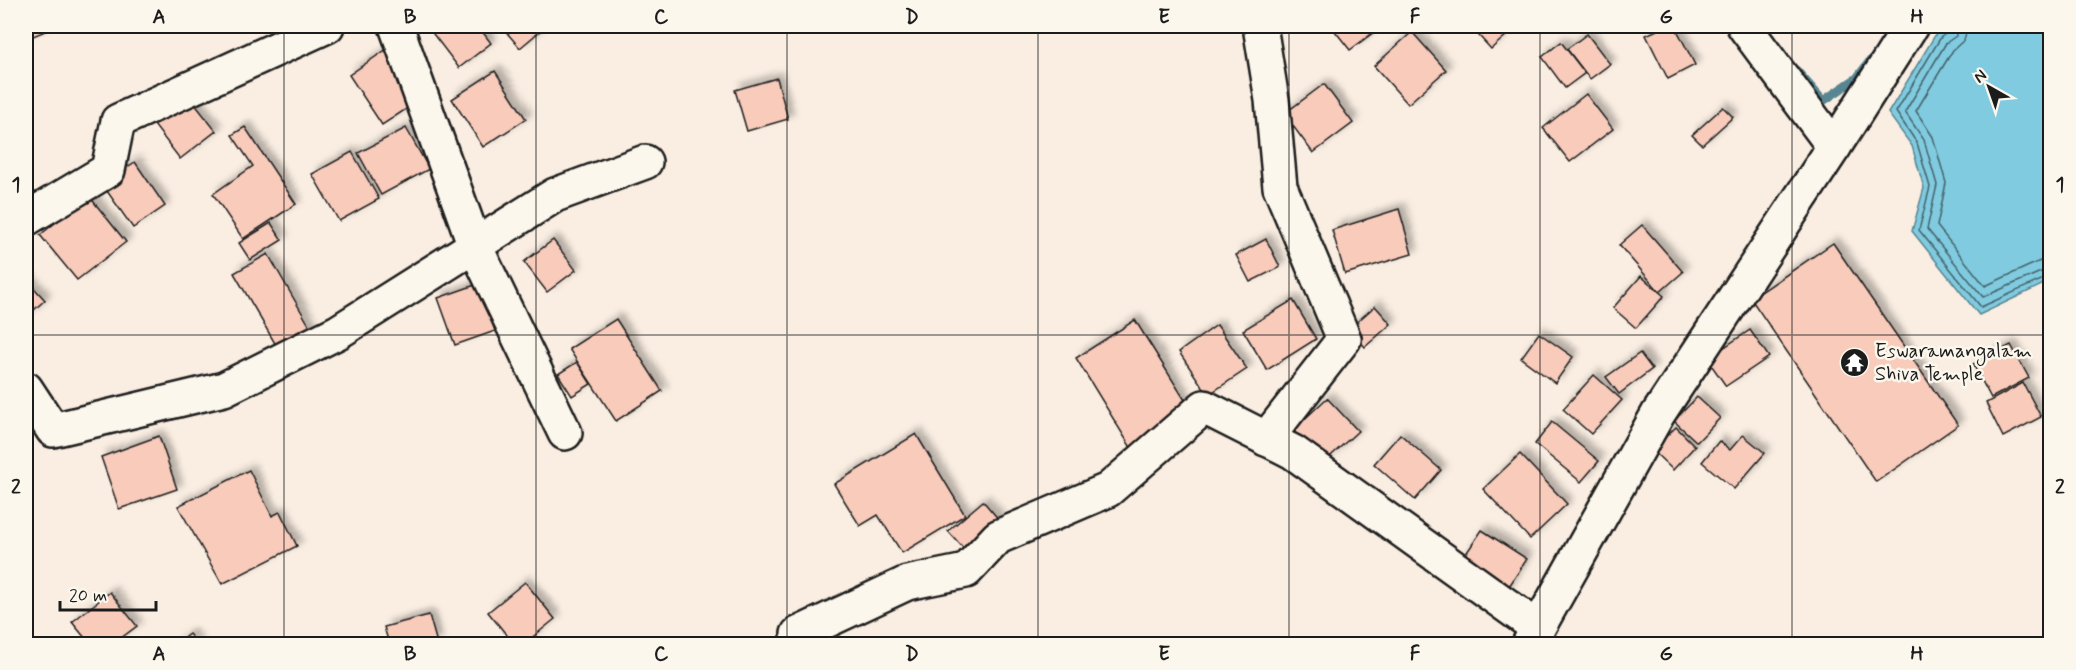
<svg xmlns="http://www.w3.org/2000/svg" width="2076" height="670" font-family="Mynerve,sans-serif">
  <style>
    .water { fill: #80cbe0; stroke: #588592; stroke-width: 1.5 }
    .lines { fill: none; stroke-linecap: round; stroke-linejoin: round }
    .shore { stroke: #44626a; stroke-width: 1.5 }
    .stream { stroke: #588592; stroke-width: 9 }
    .building { fill: #f8cbbb; stroke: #1c1c1c; stroke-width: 1.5; filter: url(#shadow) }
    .street-casing { stroke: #1c1c1c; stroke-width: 38 }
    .street { stroke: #fbf7ec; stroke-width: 33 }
    .grid { fill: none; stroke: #1c1c1c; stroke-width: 1.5; stroke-opacity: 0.55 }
    .labels { text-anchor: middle; stroke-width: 5; stroke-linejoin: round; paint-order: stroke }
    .poi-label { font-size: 20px; fill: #1c1c1c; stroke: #fbf7ec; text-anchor: start }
    .neatline { fill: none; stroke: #1c1c1c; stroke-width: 2 }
    .grid-label { font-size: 20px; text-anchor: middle; font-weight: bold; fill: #1c1c1c }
  </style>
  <defs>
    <filter id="shadow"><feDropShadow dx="5.5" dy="-5.5" stdDeviation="3" flood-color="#0004"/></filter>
  </defs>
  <rect width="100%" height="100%" fill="#faeee2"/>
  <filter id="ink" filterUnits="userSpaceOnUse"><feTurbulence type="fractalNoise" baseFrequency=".0167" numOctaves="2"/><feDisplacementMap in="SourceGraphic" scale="12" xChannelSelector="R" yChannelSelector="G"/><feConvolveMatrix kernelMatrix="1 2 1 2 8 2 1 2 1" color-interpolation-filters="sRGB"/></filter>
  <g filter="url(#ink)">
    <polygon class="water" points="1950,26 2050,26 2050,281 1979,315 1912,231 1924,188 1912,146 1888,113 1937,32"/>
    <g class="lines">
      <g class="shore">
        <polyline points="1951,26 1950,31 1941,37 1896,112 1917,143 1930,187 1919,230 1981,307 2050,276"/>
        <polyline points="1959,26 1956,36 1946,43 1905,112 1924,140 1937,185 1927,229 1983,297 2050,268"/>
        <polyline points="1968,26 1964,40 1953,50 1916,111 1933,137 1946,183 1937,226 1985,286 2040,261 2050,259"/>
      </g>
      <polyline class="stream" points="1796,70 1823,101 1857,78 1870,61"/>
    </g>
    <g class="building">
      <polygon points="26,26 55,26 55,27 26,39"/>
      <polygon points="427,26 478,26 491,43 459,68"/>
      <polygon points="501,26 546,26 520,48"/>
      <polygon points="1331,26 1382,26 1350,50"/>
      <polygon points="1470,26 1517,26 1491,49"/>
      <polygon points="1666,26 1675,26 1695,65 1668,79 1646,35"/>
      <polygon points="1412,32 1446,70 1408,104 1374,66"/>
      <polygon points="1587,34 1610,64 1590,79 1567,49"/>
      <polygon points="1561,42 1585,73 1565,88 1542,57"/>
      <polygon points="387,49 420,100 382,125 349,75"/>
      <polygon points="495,71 526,119 483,147 452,99"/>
      <polygon points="777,78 788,119 747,131 735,90"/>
      <polygon points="1324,84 1353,123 1313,153 1284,114"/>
      <polygon points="187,94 216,131 180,159 151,121"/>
      <polygon points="1586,94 1613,129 1570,162 1543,128"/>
      <polygon points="1723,107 1733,117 1702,145 1692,135"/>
      <polygon points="245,127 296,204 243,239 213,194 253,166 232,135"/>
      <polygon points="406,128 429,169 381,195 358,153"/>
      <polygon points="352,152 379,199 339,221 312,174"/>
      <polygon points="135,162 165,206 133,228 102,184"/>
      <polygon points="89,196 126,242 77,280 40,235"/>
      <polygon points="1399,209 1412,254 1345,274 1332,230"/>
      <polygon points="271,223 282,240 250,260 239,243"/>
      <polygon points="1642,225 1683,272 1660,292 1619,245"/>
      <polygon points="1266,239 1280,267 1250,282 1236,255"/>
      <polygon points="553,240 576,270 547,292 524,262"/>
      <polygon points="1833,243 1958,425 1876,482 1751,299"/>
      <polygon points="268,254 313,332 280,352 234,273"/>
      <polygon points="1641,276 1664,296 1636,328 1613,308"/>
      <polygon points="26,279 45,300 26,317"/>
      <polygon points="478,284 495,331 455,345 438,298"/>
      <polygon points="1293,300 1316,339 1267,370 1243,330"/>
      <polygon points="1375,306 1391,324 1365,347 1349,329"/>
      <polygon points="616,319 662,391 616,421 569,349"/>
      <polygon points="1135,320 1193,413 1133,451 1076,358"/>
      <polygon points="1217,325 1247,369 1208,395 1179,352"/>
      <polygon points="1750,330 1769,357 1726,386 1707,359"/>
      <polygon points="1539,333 1573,357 1555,383 1521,358"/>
      <polygon points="2011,345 2029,378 1991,398 1973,364"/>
      <polygon points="1640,353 1652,369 1619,394 1606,377"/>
      <polygon points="577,362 591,384 572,396 558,374"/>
      <polygon points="1594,375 1622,400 1591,434 1563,409"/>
      <polygon points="2023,383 2041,417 2003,437 1986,403"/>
      <polygon points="1697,397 1720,418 1697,442 1674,421"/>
      <polygon points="1327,398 1358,431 1322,464 1292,431"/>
      <polygon points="1552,422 1599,461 1581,482 1535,444"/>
      <polygon points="1676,427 1695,446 1673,470 1652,450"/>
      <polygon points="916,434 965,515 902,553 878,515 860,526 834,484"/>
      <polygon points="1400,434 1441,470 1415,500 1374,464"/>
      <polygon points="1743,435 1765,453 1734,489 1702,462 1719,441 1730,450"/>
      <polygon points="159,436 177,489 119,509 101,457"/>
      <polygon points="1520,454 1567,504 1530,539 1483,489"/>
      <polygon points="249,470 272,516 280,512 297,546 222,584 178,506"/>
      <polygon points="983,501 1000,521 966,551 948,531"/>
      <polygon points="1482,530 1527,559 1502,597 1457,567"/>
      <polygon points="525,582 555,619 524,644 514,644 488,612"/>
      <polygon points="110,592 137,626 113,644 90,644 72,622"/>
      <polygon points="429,615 437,643 389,644 384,627"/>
      <polygon points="189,634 198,644 176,644"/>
    </g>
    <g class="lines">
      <defs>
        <g id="street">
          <polyline points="396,26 475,246 565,433"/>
          <polyline points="1260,26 1272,100 1280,187 1344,339 1266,439"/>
          <polyline points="1744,26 1834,147"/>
          <polyline points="26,219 108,170 118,121 327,26"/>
          <polyline points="26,389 53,430 224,389 338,332 555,195 645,162"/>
          <polyline points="798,634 907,583 966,571 998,537 1108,490 1204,407 1293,452 1538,628"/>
          <polyline points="1529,644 1658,414 1834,147 1911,26"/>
        </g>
      </defs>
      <use href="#street" class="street-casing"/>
      <use href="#street" class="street"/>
    </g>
  </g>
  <path class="grid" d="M 284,26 L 284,644M 536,26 L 536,644M 787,26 L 787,644M 1038,26 L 1038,644M 1289,26 L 1289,644M 1540,26 L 1540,644M 1792,26 L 1792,644M 26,335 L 2050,335"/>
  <defs>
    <symbol id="temple-disc" viewBox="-11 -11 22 22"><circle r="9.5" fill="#1c1c1c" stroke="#fbf7ec"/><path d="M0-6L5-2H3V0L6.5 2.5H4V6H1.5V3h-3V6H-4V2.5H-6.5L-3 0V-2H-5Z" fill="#fff"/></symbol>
  </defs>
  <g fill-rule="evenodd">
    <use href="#temple-disc" x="1838" y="346" width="33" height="33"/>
  </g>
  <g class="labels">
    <g class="poi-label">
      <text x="1875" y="357">Eswaramangalam<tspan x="1875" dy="23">Shiva Temple</tspan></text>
    </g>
  </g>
  <rect width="2076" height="670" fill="none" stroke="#fbf7ec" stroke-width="66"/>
  <g transform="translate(1989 87) rotate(320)" stroke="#fbf7ec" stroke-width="4.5" paint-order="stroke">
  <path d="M0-4.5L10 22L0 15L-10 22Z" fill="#1c1c1c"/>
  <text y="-9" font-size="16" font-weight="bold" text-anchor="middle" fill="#1c1c1c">N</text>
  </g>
  <path d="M60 601v9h96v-9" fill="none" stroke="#1c1c1c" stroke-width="3"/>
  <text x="69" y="601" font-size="18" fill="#1c1c1c" stroke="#fbf7ec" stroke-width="4.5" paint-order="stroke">20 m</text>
  <rect x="33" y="33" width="2010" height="604" class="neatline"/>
  <g class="grid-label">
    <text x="159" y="23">A</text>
    <text x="410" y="23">B</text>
    <text x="661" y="23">C</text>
    <text x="912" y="23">D</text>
    <text x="1164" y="23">E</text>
    <text x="1415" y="23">F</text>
    <text x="1666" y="23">G</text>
    <text x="1917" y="23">H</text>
    <text x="16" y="191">1</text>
    <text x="2060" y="191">1</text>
    <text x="16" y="493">2</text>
    <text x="2060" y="493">2</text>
    <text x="159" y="660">A</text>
    <text x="410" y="660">B</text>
    <text x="661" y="660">C</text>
    <text x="912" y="660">D</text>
    <text x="1164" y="660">E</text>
    <text x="1415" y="660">F</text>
    <text x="1666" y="660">G</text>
    <text x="1917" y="660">H</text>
  </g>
</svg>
